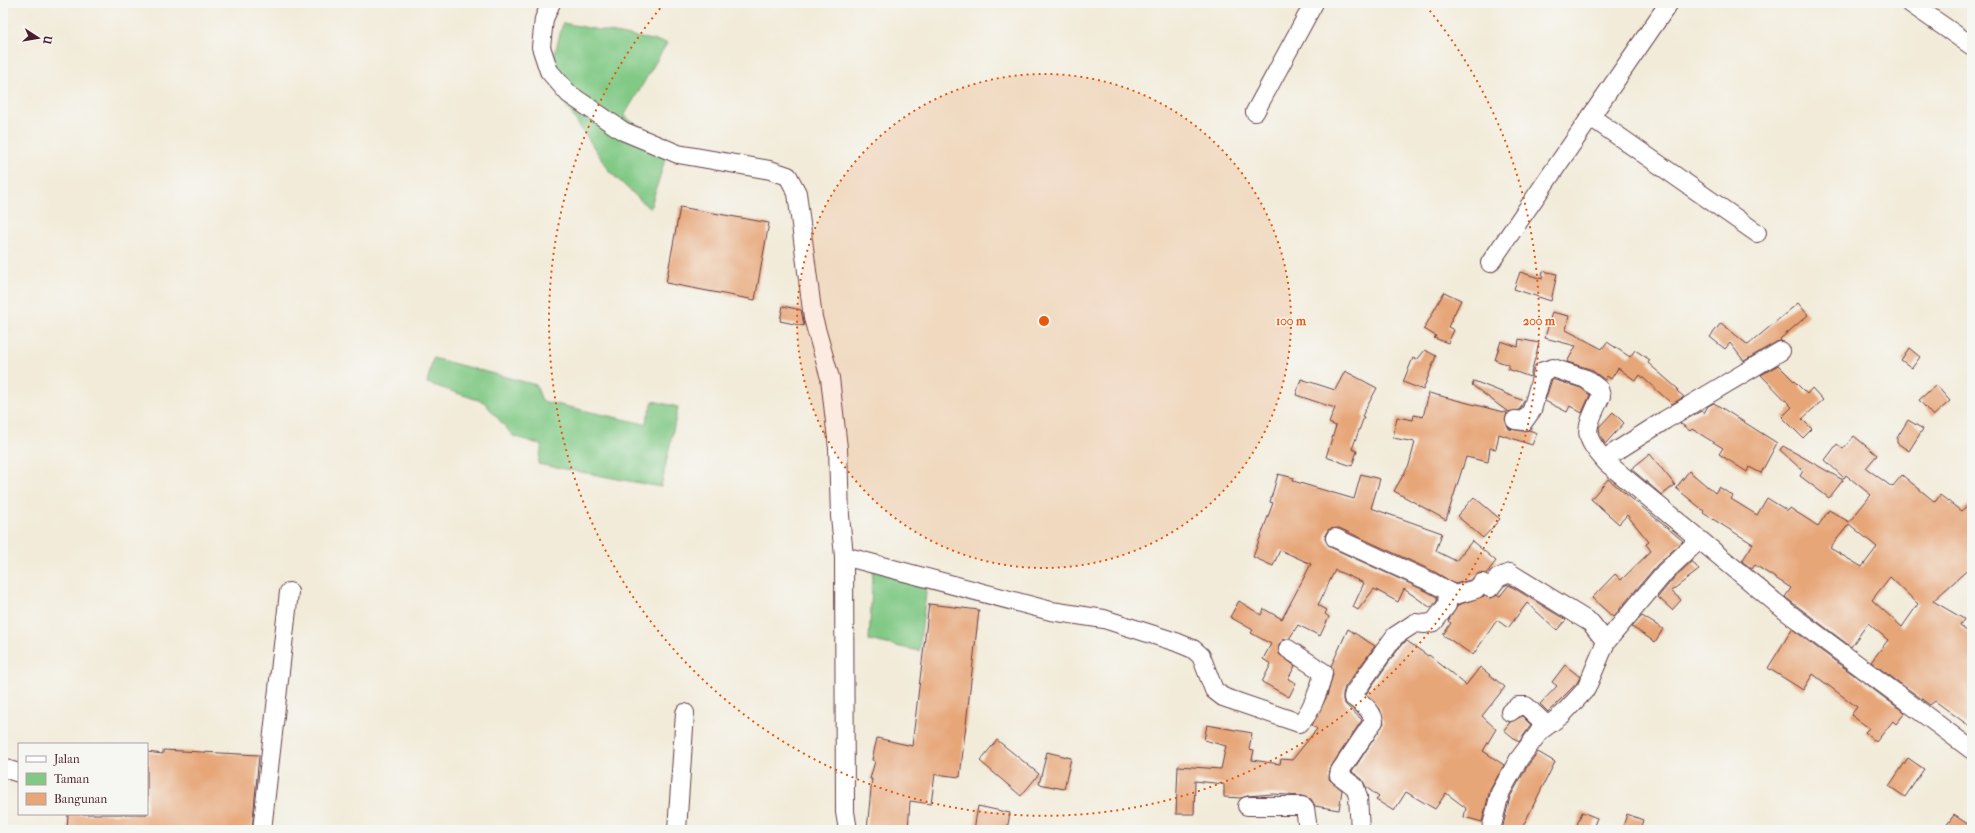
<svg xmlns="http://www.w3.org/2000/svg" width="1975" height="833" font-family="'IM FELL French Canon',serif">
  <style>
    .green { fill: #81c985; stroke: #667458 }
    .building { fill: #e7a678; fill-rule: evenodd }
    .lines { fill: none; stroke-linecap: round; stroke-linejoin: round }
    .minor-casing { stroke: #633e45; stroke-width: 20 }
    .minor { stroke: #fff; stroke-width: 18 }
    .ring { fill: none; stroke: #e8590c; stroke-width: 2; stroke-dasharray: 2 4 }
    .centre { fill: #e8590c; stroke: #f6f6f2; stroke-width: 2 }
    .ring-label { font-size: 12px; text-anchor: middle; font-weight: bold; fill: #e8590c; stroke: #f6f6f2; stroke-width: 3; stroke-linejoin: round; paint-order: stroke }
  </style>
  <rect width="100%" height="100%" fill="#f6f6f2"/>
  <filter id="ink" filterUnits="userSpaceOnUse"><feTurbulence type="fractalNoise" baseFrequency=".025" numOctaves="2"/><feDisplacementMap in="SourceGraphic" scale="8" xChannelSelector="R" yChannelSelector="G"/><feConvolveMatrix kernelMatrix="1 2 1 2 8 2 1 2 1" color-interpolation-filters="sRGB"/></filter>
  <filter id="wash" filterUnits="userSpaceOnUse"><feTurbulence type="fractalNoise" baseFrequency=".012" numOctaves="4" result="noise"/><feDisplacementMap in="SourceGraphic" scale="16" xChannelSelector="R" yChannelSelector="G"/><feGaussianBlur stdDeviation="0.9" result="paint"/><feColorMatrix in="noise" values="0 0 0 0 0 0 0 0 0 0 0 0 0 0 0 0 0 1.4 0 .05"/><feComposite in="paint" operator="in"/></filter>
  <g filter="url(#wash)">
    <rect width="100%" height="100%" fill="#f2ebd9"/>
    <g class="green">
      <polygon points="563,23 667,43 624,116 669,146 650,209 610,172 548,78"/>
      <polygon points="433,358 536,385 542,401 645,424 653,401 678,407 661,487 538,464 542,445 513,436 484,402 427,383"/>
      <polygon points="873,570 927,584 919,651 869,640"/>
    </g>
    <g id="blocks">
      <g class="building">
        <polygon points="680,207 769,223 755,300 666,283"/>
        <polygon points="1543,271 1557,274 1551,301 1514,289 1520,272 1542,279"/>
        <polygon points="1444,292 1461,300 1448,327 1454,330 1448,343 1434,338 1436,336 1424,329"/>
        <polygon points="1798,303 1808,315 1780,339 1781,341 1776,342 1744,361 1730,343 1725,349 1710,337 1721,323 1748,345"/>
        <polygon points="783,306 801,310 804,326 780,321"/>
        <polygon points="1552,312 1569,316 1566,330 1602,349 1607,342 1630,357 1635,350 1650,360 1648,363 1678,389 1677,391 1684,397 1672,404 1640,375 1636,381 1618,368 1611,379 1607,376 1605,380 1590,369 1567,362 1576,346 1545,338"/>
        <polygon points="1519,339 1539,343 1530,377 1508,369 1509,365 1495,360 1501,341 1518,347"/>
        <polygon points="1909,348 1920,357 1912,368 1901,360"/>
        <polygon points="1425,350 1436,356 1423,390 1403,382 1413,358 1417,360"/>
        <polygon points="1778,365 1807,394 1812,388 1823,400 1802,419 1812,429 1803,438 1782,417 1792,407 1761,375"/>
        <polygon points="1345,371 1377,388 1362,416 1364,417 1352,449 1357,451 1352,466 1326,457 1336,426 1329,423 1335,408 1296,395 1301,379 1335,390"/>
        <polygon points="1552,379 1581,388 1590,395 1582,413 1570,406 1567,412 1545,401"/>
        <polygon points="1474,381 1524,401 1522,405 1519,410 1508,412 1472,385"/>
        <polygon points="1936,385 1950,401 1933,416 1919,400"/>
        <polygon points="1429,393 1507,413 1505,419 1509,429 1523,431 1529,430 1537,433 1532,445 1499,434 1496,449 1490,448 1488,462 1466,457 1446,520 1394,491 1409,465 1415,442 1393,438 1397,417 1413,420 1414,415 1423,417"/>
        <polygon points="1714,403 1777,443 1761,473 1749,467 1747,472 1719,454 1723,448 1692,429 1690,431 1680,423 1701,411 1704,413 1708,406"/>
        <polygon points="1613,412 1624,423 1605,444 1600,435 1599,427"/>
        <polygon points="1908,420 1923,429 1909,451 1897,443 1897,438"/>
        <path d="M 1854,436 L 1877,455 L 1866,468 L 1892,487 L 1902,475 L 1935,502 L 1940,495 L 1961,511 L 1972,502 L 1972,566 L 1933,601 L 1964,619 L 1960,626 L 1972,635 L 1972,728 L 1935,701 L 1930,705 L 1871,662 L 1888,640 L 1868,623 L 1851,647 L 1785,597 L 1791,588 L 1755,565 L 1752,569 L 1742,561 L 1753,544 L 1703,513 L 1704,511 L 1676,488 L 1689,471 L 1715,493 L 1719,487 L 1733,496 L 1731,499 L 1757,515 L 1767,498 L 1788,511 L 1790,508 L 1818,526 L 1829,510 L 1849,522 L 1871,495 L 1846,475 L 1844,478 L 1825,460 L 1837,444 L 1843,449 ZM 1849,524 L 1877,547 L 1862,567 L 1830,548 ZM 1890,577 L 1918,604 L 1902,627 L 1872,600 Z"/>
        <polygon points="1783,446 1843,480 1829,498 1800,476 1803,471 1780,450"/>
        <polygon points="1650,454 1675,485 1662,495 1631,469"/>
        <polygon points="1278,474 1294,478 1293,481 1354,499 1361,474 1380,479 1371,508 1442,533 1436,551 1456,561 1472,541 1496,561 1486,574 1479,573 1470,580 1455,584 1435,572 1339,528 1329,529 1326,533 1325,539 1330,547 1426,591 1437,597 1437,601 1431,608 1404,589 1398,602 1374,589 1358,610 1353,607 1364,583 1335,570 1318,605 1327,610 1325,614 1329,617 1320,636 1298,625 1289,639 1284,639 1279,644 1279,654 1295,666 1288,679 1296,683 1289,697 1262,682 1271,664 1263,659 1271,644 1251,633 1253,630 1230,617 1239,601 1261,615 1264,609 1282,619 1311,564 1280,550 1273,566 1253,557 1273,503 1270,502"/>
        <polygon points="1608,479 1683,541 1657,565 1613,617 1592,598 1615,574 1621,580 1651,551 1646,544 1649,542 1627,515 1619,524 1591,499"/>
        <polygon points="1474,497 1500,519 1483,538 1457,516"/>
        <polygon points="1692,561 1699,570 1671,591 1681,600 1672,610 1658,597 1673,579"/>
        <polygon points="1509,585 1566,620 1557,630 1527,603 1508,628 1497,620 1473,655 1443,635 1451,623 1448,621 1458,605 1484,596 1490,598 1498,595 1500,596"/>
        <polygon points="929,604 979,610 960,777 935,774 931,804 910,801 908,830 867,830 872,779 870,779 875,761 872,760 877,738 912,746"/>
        <polygon points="1642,616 1663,629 1655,642 1632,627"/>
        <polygon points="1348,629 1375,646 1345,687 1343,694 1343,700 1346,705 1362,720 1330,768 1329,779 1342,790 1339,810 1315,806 1311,799 1302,796 1273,794 1247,796 1241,798 1224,797 1224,784 1195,781 1194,814 1176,814 1178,766 1221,769 1226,746 1204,740 1207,725 1252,733 1249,749 1254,750 1252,760 1280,764 1281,759 1292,760 1317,729 1312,725 1327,696 1333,674 1331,666"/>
        <polygon points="1792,629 1905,713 1896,724 1893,721 1876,742 1865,732 1869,728 1851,715 1857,707 1813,674 1803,690 1768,668"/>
        <polygon points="1407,641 1428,656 1429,655 1466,685 1480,667 1505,687 1482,716 1496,729 1483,751 1504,765 1490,790 1482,822 1464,817 1466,808 1446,793 1435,809 1406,792 1394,811 1376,800 1379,797 1366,787 1362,779 1352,772 1384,723 1380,709 1366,694 1402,644"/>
        <polygon points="1565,665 1580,677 1577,683 1548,712 1540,704 1557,686 1552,682"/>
        <polygon points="1522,716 1531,725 1519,742 1504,730 1510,722"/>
        <polygon points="997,740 1039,774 1021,796 980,761"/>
        <polygon points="163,750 259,755 252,830 67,830 68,814 147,814 147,752 163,754"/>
        <polygon points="1047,752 1071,758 1064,789 1039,784"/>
        <polygon points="1538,752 1555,762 1521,830 1502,830 1510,797 1528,765"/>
        <polygon points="1908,758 1924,769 1905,797 1889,786"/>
        <polygon points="978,806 1010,813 1007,830 974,830"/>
        <polygon points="1582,812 1597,818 1592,830 1575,830"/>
        <polygon points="1627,814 1643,820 1640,830 1622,830"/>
        <polygon points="1954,815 1972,827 1972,830 1943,830"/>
      </g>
    </g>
  </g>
  <g filter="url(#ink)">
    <use href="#blocks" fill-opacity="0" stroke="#633e45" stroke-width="1"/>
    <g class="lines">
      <defs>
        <g id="minor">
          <polyline points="551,3 544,19 541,47 549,71 569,94 623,131 678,154 770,170 788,176 797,193 813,318 830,378 838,448 840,516 844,556 845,812 848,830"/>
          <polyline points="1910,3 1972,46"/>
          <polyline points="1255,112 1314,3"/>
          <polyline points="1591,117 1757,233"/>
          <polyline points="1490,263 1669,3"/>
          <path d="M 1515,420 L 1524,421 L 1532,410 L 1543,371 L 1553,368 L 1586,379 L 1599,389 L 1601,396 C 1585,431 1581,434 1607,463 L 1787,612 L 1972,750"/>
          <polyline points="1604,459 1665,420 1781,351"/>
          <path d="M 1335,538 L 1431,582 L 1448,591 L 1447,605 L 1434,622 L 1425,624 L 1415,623 L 1395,636 L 1354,693 L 1353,697 C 1361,703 1372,710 1374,721 L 1340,771 L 1339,775 L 1355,787 L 1358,797 L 1360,830"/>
          <path d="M 844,556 L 1051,611 L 1104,619 L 1176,642 L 1193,649 L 1201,656 L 1214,690 L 1223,697 L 1299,723 C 1309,719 1322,683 1323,672 L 1288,649"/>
          <polyline points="1448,597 1476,589 1482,583 1490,588 1498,578 1510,573 1591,623 1606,642"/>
          <polyline points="1540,731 1562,715 1586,689 1606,642 1665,572 1699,540"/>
          <polyline points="3,768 19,773"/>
          <polyline points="1247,806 1302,806 1305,808 1308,830"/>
          <polyline points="262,830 289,592"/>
          <polyline points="677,830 685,713"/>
          <polyline points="1491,830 1500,793 1519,759 1540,731 1542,721 1526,706 1518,706 1510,712"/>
        </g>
      </defs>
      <use href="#minor" class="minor-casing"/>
      <use href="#minor" class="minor"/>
    </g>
  </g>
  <circle cx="1044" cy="321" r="247" fill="#e8590c" fill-opacity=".12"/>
  <g class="ring">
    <circle cx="1044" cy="321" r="247"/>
    <path d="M1426 6A495 495 0 1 1 662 6"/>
  </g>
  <circle cx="1044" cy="321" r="6" class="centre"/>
  <g class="ring-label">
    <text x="1291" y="325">100 m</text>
    <text x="1539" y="325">200 m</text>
  </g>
  <rect width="1975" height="833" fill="none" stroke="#f6f6f2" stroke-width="16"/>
  <rect x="18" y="743" width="130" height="72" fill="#f6f6f2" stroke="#b1a0a2"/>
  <rect x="26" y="756" width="20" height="6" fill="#ffffff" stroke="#b1a0a2"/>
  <text x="54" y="763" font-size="12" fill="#4a1f2b">Jalan</text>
  <rect x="26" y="773" width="20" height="12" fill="#81c985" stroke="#b1a0a2"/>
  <text x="54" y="783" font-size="12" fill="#4a1f2b">Taman</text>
  <rect x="26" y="793" width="20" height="12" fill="#e7a678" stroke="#b1a0a2"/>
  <text x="54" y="803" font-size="12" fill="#4a1f2b">Bangunan</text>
  <g transform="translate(38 38) rotate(102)" stroke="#f6f6f2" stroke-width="3" paint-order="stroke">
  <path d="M0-3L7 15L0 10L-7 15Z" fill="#4a1f2b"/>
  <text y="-6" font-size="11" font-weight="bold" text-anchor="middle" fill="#4a1f2b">U</text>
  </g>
</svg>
